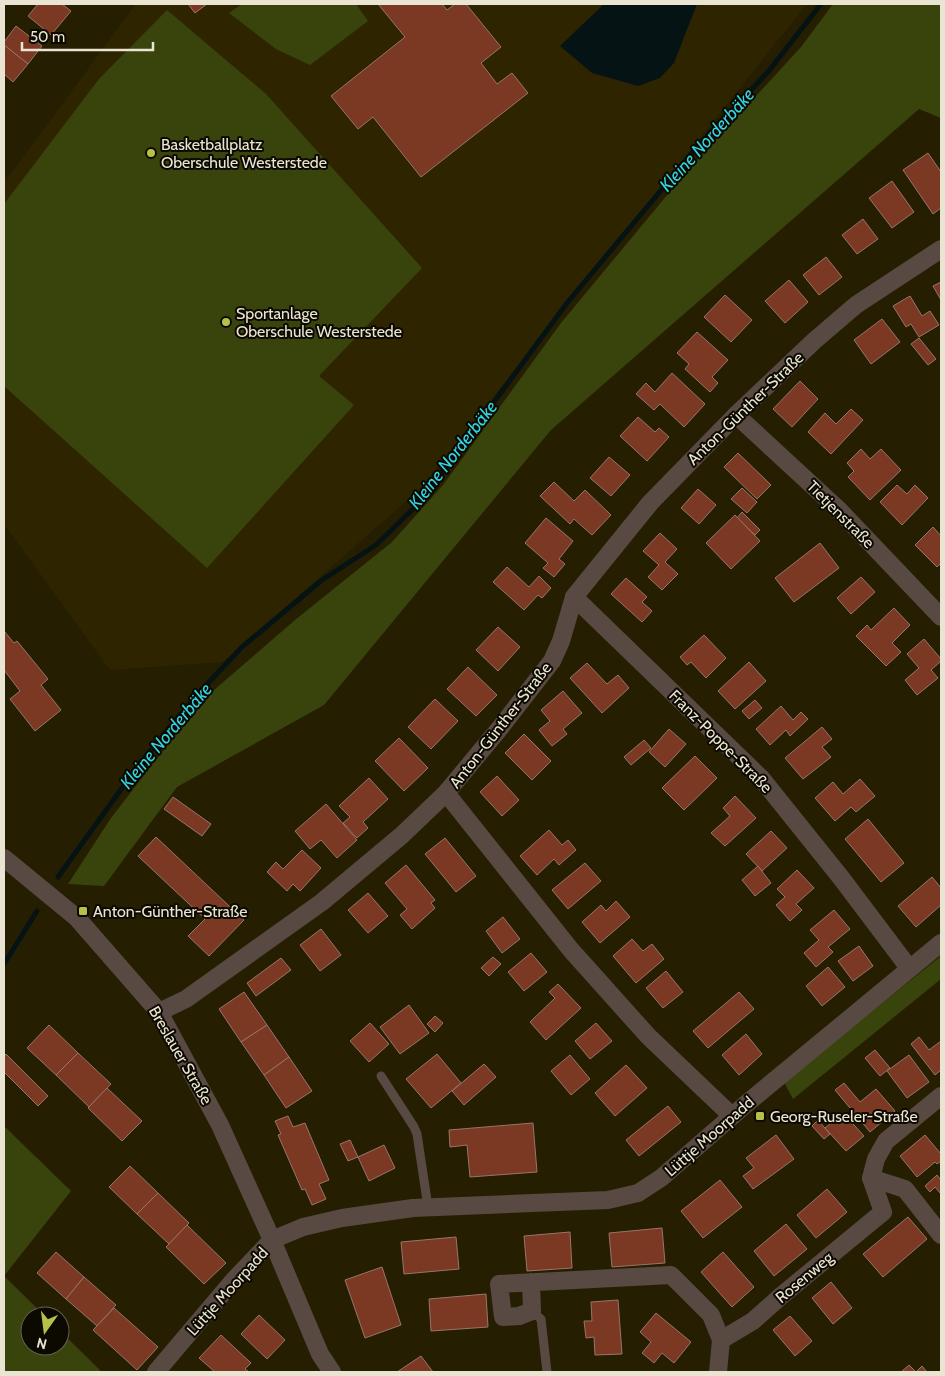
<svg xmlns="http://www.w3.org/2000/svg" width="945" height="1376" font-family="Cabin,sans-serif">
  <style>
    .built { fill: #2e2500 }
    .green { fill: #39440d }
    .water { fill: #061314 }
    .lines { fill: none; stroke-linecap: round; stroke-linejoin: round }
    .stream { stroke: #061314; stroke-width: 5 }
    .building { fill: #7b3924; stroke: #987569 }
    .lane { stroke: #584a43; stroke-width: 9 }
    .street { stroke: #584a43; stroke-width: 18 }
    .poi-dot { fill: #b6c149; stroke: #0c0901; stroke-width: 2 }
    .labels { text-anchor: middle; stroke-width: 4; stroke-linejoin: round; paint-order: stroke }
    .poi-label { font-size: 16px; fill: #eae5d3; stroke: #0c0901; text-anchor: start }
    .street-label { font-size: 16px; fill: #eae5d3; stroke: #0c0901 }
    .water-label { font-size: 18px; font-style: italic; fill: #33d6e5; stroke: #0c0901 }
  </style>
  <rect width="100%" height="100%" fill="#261e00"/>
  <polygon class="built" points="136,4 807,4 419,490 223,662 110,670 4,524 4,183"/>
  <g class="green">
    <polygon points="242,4 356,4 368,21 310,65 276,49 229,13"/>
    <polygon points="833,4 941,4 941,118 919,109 551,430 324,705 177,787 104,886 68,884 111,818 172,739 214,690 295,620 392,542 443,485 561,323 687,171 801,47"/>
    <polygon points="167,10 266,94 422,268 319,376 354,405 207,568 4,386 4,204 99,79"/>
    <polygon points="941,956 941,979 793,1099 784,1082"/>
    <polygon points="4,1126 71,1191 4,1276 45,1316 30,1316 30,1346 60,1346 60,1331 100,1370 98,1372 4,1372"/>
  </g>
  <polygon class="water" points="604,4 697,4 674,63 660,78 638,86 592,73 560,46"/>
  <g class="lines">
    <g class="stream">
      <polyline points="58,877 140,763 194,698 242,647 322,580 376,545 421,501 567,303 692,153 768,72 821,4"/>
      <polyline points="4,964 37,911"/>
    </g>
  </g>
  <g class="building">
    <polygon points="38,4 62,4 71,11 51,35 28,16"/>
    <polygon points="188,4 207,4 195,13"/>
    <polygon points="378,4 442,4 447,10 455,4 466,4 501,47 481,63 497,84 512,73 528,93 421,177 373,117 358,129 331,96 405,37"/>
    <polygon points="16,26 42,46 28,64 4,45 4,42"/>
    <polygon points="4,45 28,64 13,82 4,74"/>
    <polygon points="928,153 941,172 941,208 933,214 903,170"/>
    <polygon points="892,181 914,212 892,228 869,198"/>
    <polygon points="863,219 878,239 857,254 842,235"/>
    <polygon points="826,257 842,277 819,295 803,275"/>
    <polygon points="789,280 808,302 785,323 765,301"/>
    <polygon points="941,282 941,300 933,286"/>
    <polygon points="725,295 752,320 731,342 704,317"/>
    <polygon points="910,296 922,316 930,311 939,325 919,337 911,324 906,327 893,306"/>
    <polygon points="882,319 900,342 871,364 854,340"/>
    <polygon points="697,332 728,360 712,377 718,383 710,392 685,369 689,364 677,353"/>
    <polygon points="919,338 936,359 928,365 911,344"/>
    <polygon points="672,373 705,404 684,427 660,404 654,410 636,394 646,383 655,392"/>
    <polygon points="800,381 818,399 792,427 773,409"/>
    <polygon points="851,409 863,420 831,454 808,432 825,413 836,424"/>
    <polygon points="638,417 655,432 659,428 669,437 647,461 620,436"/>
    <polygon points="861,449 870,459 881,449 901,470 870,500 848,477 854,471 847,463"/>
    <polygon points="738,453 771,485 757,499 724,467"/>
    <polygon points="609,457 630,475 611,496 590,478"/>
    <polygon points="554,482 574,501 585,490 611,515 592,535 574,519 570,524 540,496"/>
    <polygon points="897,485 907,494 915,485 928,498 902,525 880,502"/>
    <polygon points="742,488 757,502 747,513 731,499"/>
    <polygon points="698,489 716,505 699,524 681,508"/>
    <polygon points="742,512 760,530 755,535 737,518"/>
    <polygon points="735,515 760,541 731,569 706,543"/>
    <polygon points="546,518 573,541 559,559 565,564 554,577 543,568 548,563 525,543"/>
    <polygon points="933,527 941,536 941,563 937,567 915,545"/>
    <polygon points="660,533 677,549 665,562 678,574 662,590 648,577 659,565 643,551"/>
    <polygon points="820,543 839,568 794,602 775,578"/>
    <polygon points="507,567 529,587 539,576 551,588 542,598 538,595 524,610 493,582"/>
    <polygon points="861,577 875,592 851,614 837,598"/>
    <polygon points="626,578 647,597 642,602 652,611 642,622 611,594"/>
    <polygon points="894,608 910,625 892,643 901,652 886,666 856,636 867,625 871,630"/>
    <polygon points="498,627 520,647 498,671 476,650"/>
    <polygon points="4,631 14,643 17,641 48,679 41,685 61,710 35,731 10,699 20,691 4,670"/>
    <polygon points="704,635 726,658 706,678 691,662 687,665 680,657"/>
    <polygon points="924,639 941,659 941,661 931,670 938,678 917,695 905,680 919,668 907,654"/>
    <polygon points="749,662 766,681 735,709 718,691"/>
    <polygon points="587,663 607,684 618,675 629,688 602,713 570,678"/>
    <polygon points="468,667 497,695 476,716 447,689"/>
    <polygon points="563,691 582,713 563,729 567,734 552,746 539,730 550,721 541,710"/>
    <polygon points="435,699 458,721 431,749 408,727"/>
    <polygon points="755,700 762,708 749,719 742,711"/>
    <polygon points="781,706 793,720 801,712 808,719 790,736 786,730 770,745 756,729"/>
    <polygon points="822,727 832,739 822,747 831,757 803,779 785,758"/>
    <polygon points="669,729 686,744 665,767 649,752"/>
    <polygon points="524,734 551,761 532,780 505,753"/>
    <polygon points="399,738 428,768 404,791 375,761"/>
    <polygon points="644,740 651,748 631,765 624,757"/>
    <polygon points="695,756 717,778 684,810 662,788"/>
    <polygon points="497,776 519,800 502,816 480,792"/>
    <polygon points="369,778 388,799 363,822 368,828 357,838 343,823 350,817 339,806"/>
    <polygon points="860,779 875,796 856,812 851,807 835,821 815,798 833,782 843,794"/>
    <polygon points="735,796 756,818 725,846 711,833 730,816 723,808"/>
    <polygon points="173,797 211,824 202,836 164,809"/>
    <polygon points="326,804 357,840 337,858 321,840 310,849 295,831"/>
    <polygon points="868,819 904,863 881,882 845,839"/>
    <polygon points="549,830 562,845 568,840 576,850 559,865 554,859 537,875 520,856"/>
    <polygon points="771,831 787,848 762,871 746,854"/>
    <polygon points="156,837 244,920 209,956 188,936 205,919 138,856"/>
    <polygon points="445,838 476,876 456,892 425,854"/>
    <polygon points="302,850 321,868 300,891 293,884 287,891 267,872 276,862 283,869"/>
    <polygon points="585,863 601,881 568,909 552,890"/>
    <polygon points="406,865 435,900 431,903 435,908 412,929 400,915 407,909 385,883"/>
    <polygon points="758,866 771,883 755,896 742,880"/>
    <polygon points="797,870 814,888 796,904 802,910 790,921 776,905 785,897 777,889"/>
    <polygon points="932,877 941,888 941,905 916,927 898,906"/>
    <polygon points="368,893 388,916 368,933 348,910"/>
    <polygon points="616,901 630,917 600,943 582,922 601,905 606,911"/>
    <polygon points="834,910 850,929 828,947 833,952 816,967 804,953 819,940 810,930"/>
    <polygon points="503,917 520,939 502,953 486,931"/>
    <polygon points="321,929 341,955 320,971 300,945"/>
    <polygon points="632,939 643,951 652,944 664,959 636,983 613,956"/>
    <polygon points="859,946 873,966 853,981 838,961"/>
    <polygon points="531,953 547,972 524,991 508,972"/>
    <polygon points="493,957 501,964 489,976 481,968"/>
    <polygon points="281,958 291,970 256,996 247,983"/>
    <polygon points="828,967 845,987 822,1006 806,986"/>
    <polygon points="666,971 683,992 663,1008 646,988"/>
    <polygon points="558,984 581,1008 546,1040 530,1022 555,998 549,992"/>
    <polygon points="244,992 267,1025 241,1042 219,1009"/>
    <polygon points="739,992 754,1009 708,1048 693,1031"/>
    <polygon points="409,1005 429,1033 400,1054 380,1027"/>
    <polygon points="435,1016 443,1023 435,1032 427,1024"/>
    <polygon points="370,1023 389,1044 369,1062 350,1041"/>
    <polygon points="596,1023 612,1041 590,1059 575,1041"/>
    <polygon points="49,1025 78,1053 56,1075 27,1048"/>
    <polygon points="267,1025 289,1057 264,1075 241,1042"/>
    <polygon points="746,1034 762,1054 739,1075 722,1055"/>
    <polygon points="919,1037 929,1050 941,1041 941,1070 935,1075 911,1044"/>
    <polygon points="875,1050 890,1068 880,1076 865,1058"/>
    <polygon points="78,1053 111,1084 89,1107 56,1075"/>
    <polygon points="6,1054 48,1096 38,1106 4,1072 4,1057"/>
    <polygon points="437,1054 461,1083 431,1108 406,1079"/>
    <polygon points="570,1055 590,1079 571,1095 551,1071"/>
    <polygon points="909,1055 929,1082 907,1098 887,1071"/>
    <polygon points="289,1057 312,1091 286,1108 264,1075"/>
    <polygon points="484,1064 496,1077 464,1105 452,1091"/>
    <polygon points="626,1065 647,1088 615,1116 595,1093"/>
    <polygon points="844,1083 860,1102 876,1089 895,1111 870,1132 835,1090"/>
    <polygon points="107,1088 142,1121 122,1141 88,1108"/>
    <polygon points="668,1106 681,1122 639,1156 626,1140"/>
    <polygon points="843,1113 864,1136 846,1151 825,1128"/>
    <polygon points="288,1116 293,1127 305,1123 329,1180 319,1184 326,1199 312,1205 305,1189 302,1190 278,1135 281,1134 275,1121"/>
    <polygon points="818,1120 830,1134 824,1139 812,1126"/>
    <polygon points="533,1123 537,1172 470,1177 467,1145 450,1147 449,1130"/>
    <polygon points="776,1135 794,1159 753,1189 743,1176 754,1168 746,1158"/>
    <polygon points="925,1135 941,1154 941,1161 937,1164 935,1162 917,1177 900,1156"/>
    <polygon points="350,1140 358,1157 348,1161 340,1144"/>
    <polygon points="384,1145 395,1168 369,1181 358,1157"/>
    <polygon points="130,1166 158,1193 137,1214 109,1187"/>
    <polygon points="937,1175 940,1179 941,1178 941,1194 935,1187 930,1192 925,1186"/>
    <polygon points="720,1180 742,1207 703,1238 681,1211"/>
    <polygon points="827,1189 847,1212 816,1238 797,1215"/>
    <polygon points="158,1193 189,1223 169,1244 137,1214"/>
    <polygon points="908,1217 927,1239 883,1277 863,1254"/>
    <polygon points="786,1224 807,1249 774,1276 754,1251"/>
    <polygon points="187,1225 226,1263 204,1284 166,1247"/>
    <polygon points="662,1228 665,1263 612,1267 609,1233"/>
    <polygon points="570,1232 572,1268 527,1271 524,1236"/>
    <polygon points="456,1237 459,1269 404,1274 401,1242"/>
    <polygon points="56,1252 84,1277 66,1299 37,1273"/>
    <polygon points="723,1252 754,1287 732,1307 701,1272"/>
    <polygon points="382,1267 401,1325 365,1338 345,1280"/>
    <polygon points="84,1277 116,1305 97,1326 66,1299"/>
    <polygon points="831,1282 852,1308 833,1324 812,1298"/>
    <polygon points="486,1294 488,1327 431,1331 429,1299"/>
    <polygon points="618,1300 622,1354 595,1355 594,1337 586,1338 584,1321 592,1321 591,1302"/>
    <polygon points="114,1308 158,1347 137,1370 93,1330"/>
    <polygon points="656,1313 691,1342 674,1363 662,1353 654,1363 642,1353 651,1342 640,1332"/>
    <polygon points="259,1315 285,1340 267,1359 241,1334"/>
    <polygon points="790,1316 812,1341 795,1356 773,1330"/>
    <polygon points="221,1335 251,1363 245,1369 249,1372 215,1372 199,1358"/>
    <polygon points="421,1356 433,1372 397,1372"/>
    <polygon points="909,1365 916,1372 922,1366 927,1372 901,1372"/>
  </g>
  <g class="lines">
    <g class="lane">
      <polyline points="381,1076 414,1127 417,1134 428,1207"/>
      <polyline points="532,1311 541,1319 547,1372"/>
    </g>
    <g class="street">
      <polyline points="736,415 838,509 941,617"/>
      <polyline points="574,597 761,778 842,879 909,968"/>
      <polyline points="446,793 571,950 648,1036 732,1116"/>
      <polyline points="4,858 77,918 159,1012 220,1125 272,1240 320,1354 332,1372"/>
      <polyline points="159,1012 186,999 322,902 402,835 446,793 500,728 552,661 561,641 574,597 650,503 736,415 814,341 856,305 941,249"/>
      <polyline points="871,1178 905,1189 941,1235"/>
      <polyline points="531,1282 532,1311 519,1316 503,1317 499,1284 671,1275 711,1315 721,1340"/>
      <polyline points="156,1372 233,1281 272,1240 303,1227 342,1218 413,1208 608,1200 638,1193 661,1178 746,1104 941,943"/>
      <polyline points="718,1372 721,1340 753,1321 781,1296 883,1212 871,1178 876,1159 886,1141 941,1096"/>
    </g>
  </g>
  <g class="poi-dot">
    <circle cx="151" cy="153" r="5"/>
    <circle cx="226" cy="322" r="5"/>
    <rect x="78" y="906" width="10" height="10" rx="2.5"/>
    <rect x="755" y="1111" width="10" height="10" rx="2.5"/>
  </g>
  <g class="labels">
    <g class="poi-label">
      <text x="161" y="150">Basketballplatz<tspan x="161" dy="18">Oberschule Westerstede</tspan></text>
      <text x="236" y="319">Sportanlage<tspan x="236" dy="18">Oberschule Westerstede</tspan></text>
      <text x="93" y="917">Anton-Günther-Straße</text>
      <text x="770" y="1122">Georg-Ruseler-Straße</text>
    </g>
    <g class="street-label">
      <text transform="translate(745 408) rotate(-44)" y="6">Anton-Günther-Straße</text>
      <text transform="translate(841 514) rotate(45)" y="6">Tietjenstraße</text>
      <text transform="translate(500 725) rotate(-52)" y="6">Anton-Günther-Straße</text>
      <text transform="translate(721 741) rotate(45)" y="6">Franz-Poppe-Straße</text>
      <text transform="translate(181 1055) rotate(60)" y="6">Breslauer Straße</text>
      <text transform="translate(709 1136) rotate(-41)" y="6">Lüttje Moorpadd</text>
      <text transform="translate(804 1277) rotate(-40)" y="6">Rosenweg</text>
      <text transform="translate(227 1291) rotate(-48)" y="6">Lüttje Moorpadd</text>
    </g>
    <g class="water-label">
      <text transform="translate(707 140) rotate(-48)" y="6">Kleine Norderbäke</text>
      <text transform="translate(453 455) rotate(-52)" y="6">Kleine Norderbäke</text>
      <text transform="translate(166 736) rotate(-50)" y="6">Kleine Norderbäke</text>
    </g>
  </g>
  <rect width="945" height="1376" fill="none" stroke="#eae5d3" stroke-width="10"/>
  <g transform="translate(45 1331) rotate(194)"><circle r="24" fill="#0c0901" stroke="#656155"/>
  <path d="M0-4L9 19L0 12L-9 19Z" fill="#b6c149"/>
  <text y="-8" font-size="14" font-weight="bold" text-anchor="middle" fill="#eae5d3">N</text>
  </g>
  <path d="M22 42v8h131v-8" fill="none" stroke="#eae5d3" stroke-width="2.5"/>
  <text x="30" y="42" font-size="15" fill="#eae5d3" stroke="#0c0901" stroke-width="4" paint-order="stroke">50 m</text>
</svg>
